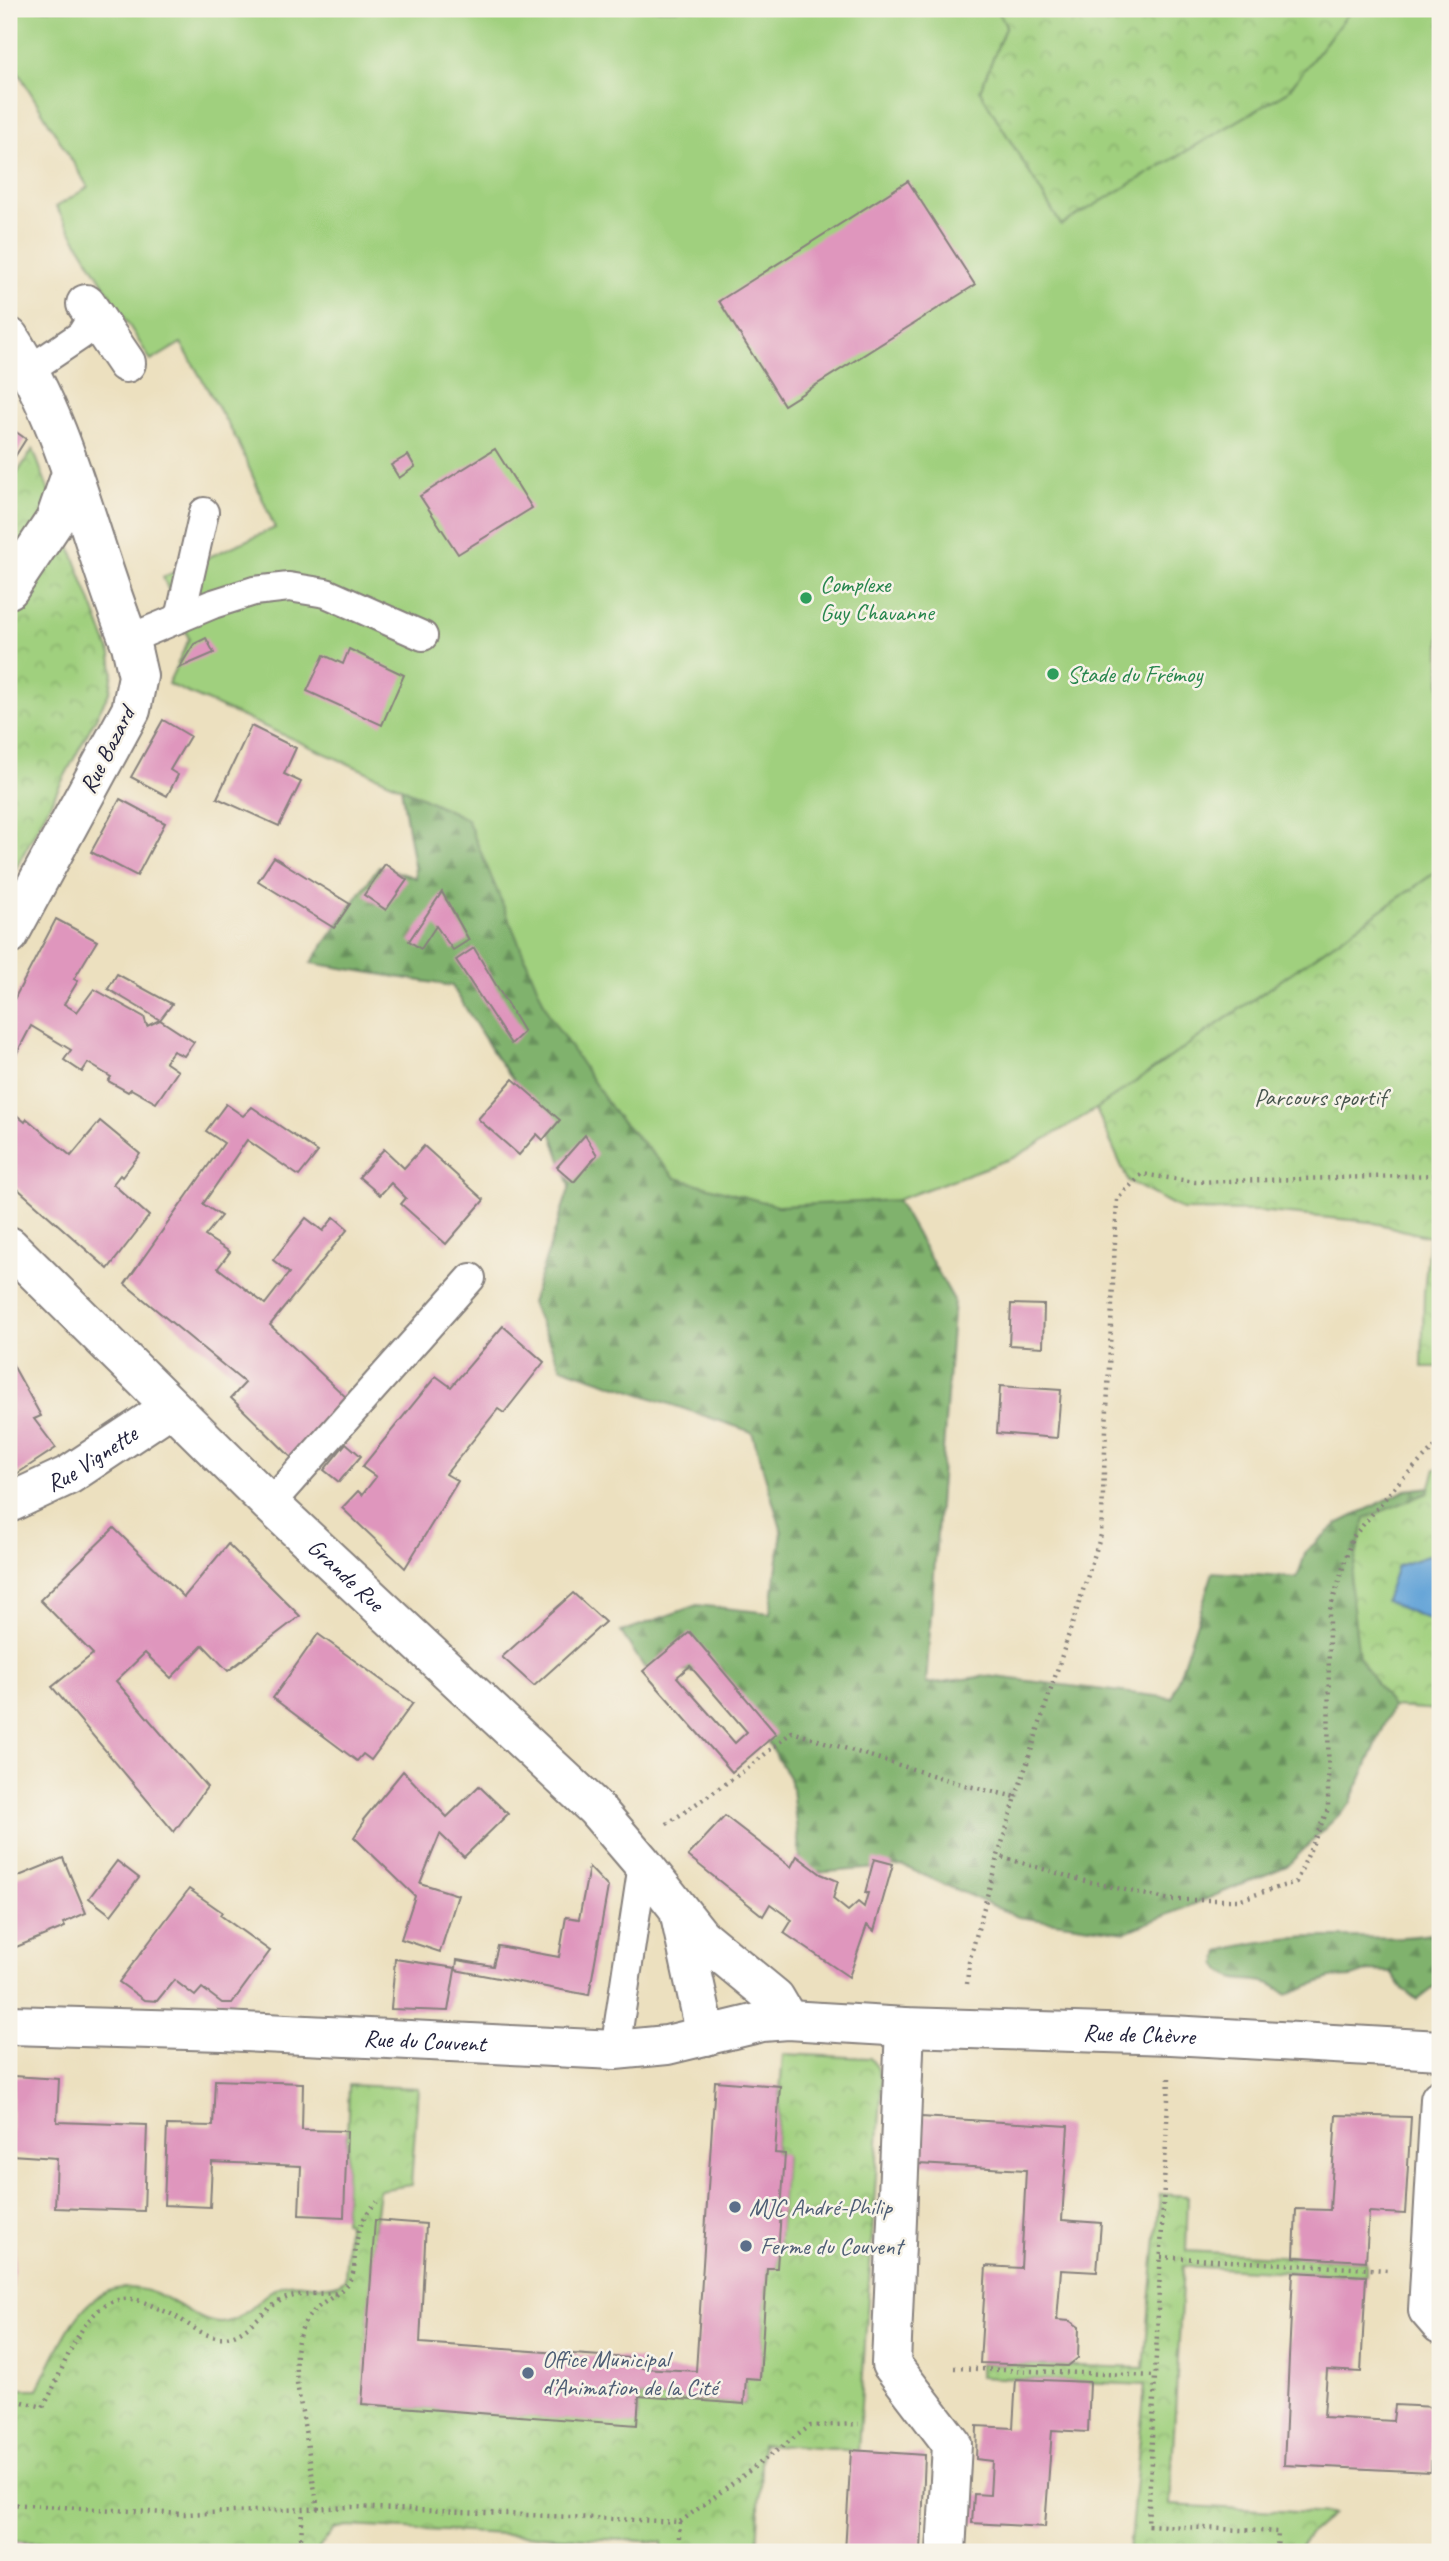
<svg xmlns="http://www.w3.org/2000/svg" width="1449" height="2561" font-family="Caveat,sans-serif">
  <style>
    .built { fill: #f4cfde }
    .forest { fill: url(#forest-firs); stroke: #516a54; stroke-width: 2 }
    .park { fill: url(#park-crowns); stroke: #61795c; stroke-width: 2 }
    .pitch { fill: #a0d07e; stroke: #61795c; stroke-width: 2 }
    .water { fill: #66a5d8; stroke: #44648a; stroke-width: 2 }
    .building { fill: #df96bd; fill-rule: evenodd }
    .lines { fill: none; stroke-linecap: round; stroke-linejoin: round }
    .lane-casing { stroke: #87817d; stroke-width: 32 }
    .street-casing { stroke: #87817d; stroke-width: 42 }
    .path { stroke: #87817d; stroke-width: 4.5; stroke-dasharray: 2 5; stroke-linecap: butt }
    .lane { stroke: #fff; stroke-width: 28 }
    .street { stroke: #fff; stroke-width: 38 }
    .leisure-dot { fill: #2e9e5b; stroke: #f7f3e8; stroke-width: 2.5 }
    .service-dot { fill: #5c6f8a; stroke: #f7f3e8; stroke-width: 2.5 }
    .labels { text-anchor: middle; stroke-width: 5; stroke-linejoin: round; paint-order: stroke }
    .leisure-label { font-size: 24px; fill: #27864d; stroke: #f7f3e8; text-anchor: start }
    .street-label { font-size: 24px; fill: #22223b; stroke: #f7f3e8 }
    .park-label { font-size: 24px; fill: #48564f; stroke: #f7f3e8 }
    .service-label { font-size: 24px; fill: #4e5e75; stroke: #f7f3e8; text-anchor: start }
  </style>
  <defs>
    <pattern id="forest-firs" width="22" height="20" patternUnits="userSpaceOnUse" patternTransform="scale(1.75)"><rect width="22" height="20" fill="#80b26d"/><path d="M5 1l3.5 6h-7zM16 11l3.5 6h-7z" fill="#68905b"/></pattern>
    <pattern id="park-crowns" width="20" height="18" patternUnits="userSpaceOnUse" patternTransform="scale(1.75)"><rect width="20" height="18" fill="#a0d07e"/><path d="M2 6a3 3 0 1 1 6 0M12 15a3 3 0 1 1 6 0" fill="none" stroke="#8ab26e"/></pattern>
  </defs>
  <rect width="100%" height="100%" fill="#f7f3e8"/>
  <filter id="ink" filterUnits="userSpaceOnUse"><feTurbulence type="fractalNoise" baseFrequency=".0143" numOctaves="2"/><feDisplacementMap in="SourceGraphic" scale="14" xChannelSelector="R" yChannelSelector="G"/><feConvolveMatrix kernelMatrix="1 2 1 2 8 2 1 2 1" color-interpolation-filters="sRGB"/></filter>
  <filter id="wash" filterUnits="userSpaceOnUse"><feTurbulence type="fractalNoise" baseFrequency=".00686" numOctaves="4" result="noise"/><feDisplacementMap in="SourceGraphic" scale="28" xChannelSelector="R" yChannelSelector="G"/><feGaussianBlur stdDeviation="1.57" result="paint"/><feColorMatrix in="noise" values="0 0 0 0 0 0 0 0 0 0 0 0 0 0 0 0 0 1.4 0 .05"/><feComposite in="paint" operator="in"/></filter>
  <g filter="url(#wash)">
    <rect width="100%" height="100%" fill="#ece0bf"/>
    <polygon class="built" points="9,2541 236,2552 9,2552"/>
    <g class="forest">
      <polygon points="401,787 467,819 498,891 778,1206 897,1200 954,1300 926,1684 987,1676 1172,1698 1213,1572 1297,1578 1306,1551 1337,1524 1406,1490 1440,1486 1434,1691 1392,1708 1350,1804 1287,1866 1126,1932 1018,1917 903,1866 802,1874 791,1781 751,1714 701,1671 648,1673 621,1632 697,1605 770,1613 782,1532 752,1432 561,1367 531,1303 570,1186 549,1126 496,1057 452,986 311,963 379,866 416,878"/>
      <path d="M 1440,1932 L 1440,1982 L 1417,2000 L 1403,1989 L 1391,1972 L 1369,1971 L 1352,1977 L 1330,1978 L 1287,1994 C 1281,1990 1274,1984 1267,1983 C 1246,1977 1232,1986 1217,1965 L 1220,1951 C 1253,1942 1288,1937 1322,1937 C 1361,1936 1401,1941 1440,1932 Z"/>
    </g>
    <g class="park">
      <polygon points="996,9 1352,9 1287,92 1061,225 979,91 1006,25"/>
      <polygon points="33,449 111,655 113,672 110,691 9,881 9,486"/>
      <polygon points="1440,869 1440,1367 1422,1367 1424,1293 1429,1237 1371,1222 1257,1211 1183,1210 1128,1181 1096,1109"/>
      <polygon points="1440,1468 1440,1710 1392,1707 1359,1657 1350,1583 1365,1518 1428,1493 1435,1469"/>
      <path d="M 783,2054 L 870,2058 L 877,2067 L 882,2082 L 858,2451 L 762,2444 L 757,2552 L 662,2552 L 662,2542 L 347,2526 L 334,2529 L 316,2552 L 236,2552 L 9,2541 L 9,2389 L 38,2389 C 69,2328 91,2257 173,2302 C 188,2310 203,2323 221,2323 C 249,2321 260,2289 288,2284 C 306,2281 331,2293 345,2279 L 348,2223 L 344,2222 L 349,2085 L 418,2088 L 411,2185 L 379,2190 L 375,2220 L 363,2404 L 637,2424 L 639,2396 L 744,2404 L 746,2378 L 760,2378 L 767,2268 L 777,2267 L 785,2155 L 775,2153 Z"/>
      <polygon points="1160,2194 1188,2196 1186,2251 1366,2261 1366,2276 1183,2266 1170,2505 1333,2514 1310,2534 1296,2552 1129,2552 1145,2385 980,2377 980,2363 1144,2368"/>
    </g>
    <polygon class="pitch" points="19,9 996,9 1006,25 980,91 1061,225 1287,92 1352,9 1440,9 1440,869 1096,1109 1015,1157 897,1200 778,1206 676,1178 615,1114 549,1015 467,819 401,787 168,684 189,639 163,577 275,528 238,442 181,343 151,361 56,207 88,187 9,57 9,15"/>
    <polygon class="water" points="1440,1552 1440,1624 1385,1601 1397,1566"/>
    <g id="blocks">
      <g class="building">
        <polygon points="908,181 975,285 784,405 719,301"/>
        <polygon points="9,427 26,439 9,466"/>
        <polygon points="495,449 532,508 458,554 420,496"/>
        <polygon points="408,455 415,467 399,478 391,465"/>
        <polygon points="206,638 214,653 179,668 194,644"/>
        <polygon points="349,649 404,675 382,725 307,691 324,655 343,664"/>
        <polygon points="163,720 190,736 170,770 178,775 167,796 131,777"/>
        <polygon points="251,726 296,748 284,774 301,782 279,826 217,798"/>
        <polygon points="120,799 165,823 137,876 91,852"/>
        <polygon points="274,857 350,904 334,928 258,881"/>
        <polygon points="385,864 407,880 386,910 364,895"/>
        <polygon points="442,892 469,940 453,950 436,926 421,949 409,941"/>
        <polygon points="56,919 97,941 74,979 78,981 64,1004 77,1012 94,989 144,1017 147,1026 160,1020 194,1042 184,1056 173,1051 165,1062 178,1071 156,1103 131,1089 128,1092 108,1081 111,1077 88,1063 82,1072 64,1060 71,1050 31,1026 9,1068 9,1009"/>
        <polygon points="474,948 524,1032 511,1044 456,960"/>
        <polygon points="117,974 172,1004 160,1020 108,989"/>
        <polygon points="513,1079 560,1120 543,1140 537,1134 519,1155 478,1119"/>
        <polygon points="226,1104 243,1116 252,1107 318,1152 299,1176 247,1140 203,1204 221,1216 205,1236 230,1252 218,1268 265,1304 289,1273 273,1260 306,1218 323,1231 334,1217 348,1229 270,1325 350,1401 293,1459 231,1398 245,1383 125,1284 224,1143 206,1131"/>
        <polygon points="9,1109 25,1122 27,1119 71,1156 100,1121 140,1154 122,1177 120,1175 113,1184 149,1216 108,1269 9,1181"/>
        <polygon points="585,1135 597,1155 574,1182 557,1167"/>
        <polygon points="424,1146 484,1200 446,1244 401,1204 406,1198 391,1183 380,1195 359,1177 384,1149 404,1168"/>
        <polygon points="1011,1304 1044,1305 1043,1347 1009,1345"/>
        <polygon points="503,1326 544,1362 504,1413 498,1409 446,1474 458,1481 405,1568 342,1508 358,1491 362,1495 376,1477 362,1467 436,1376 451,1387"/>
        <polygon points="9,1358 41,1416 34,1419 56,1448 9,1479"/>
        <polygon points="1000,1386 1061,1390 1057,1438 997,1433"/>
        <polygon points="346,1443 361,1456 339,1482 324,1470"/>
        <polygon points="114,1528 184,1597 228,1544 300,1616 228,1671 203,1645 171,1678 145,1653 116,1681 207,1787 174,1832 52,1687 93,1654 40,1600"/>
        <polygon points="573,1593 605,1622 534,1686 502,1657"/>
        <path d="M 690,1632 L 776,1734 L 732,1772 L 643,1671 ZM 690,1666 L 747,1732 L 735,1743 L 677,1677 Z"/>
        <polygon points="318,1634 413,1703 371,1760 363,1754 357,1761 273,1698"/>
        <polygon points="403,1771 447,1817 479,1786 508,1814 464,1857 440,1834 420,1883 458,1895 440,1952 401,1939 415,1896 354,1837 364,1822 363,1820"/>
        <polygon points="725,1816 791,1867 797,1856 821,1874 838,1881 833,1899 848,1911 858,1902 864,1907 868,1893 865,1893 874,1859 893,1864 874,1931 867,1925 849,1977 784,1933 792,1920 770,1904 763,1916 688,1856"/>
        <polygon points="63,1858 86,1913 63,1923 65,1927 9,1950 9,1880"/>
        <polygon points="117,1861 139,1878 111,1915 89,1898"/>
        <polygon points="589,1867 608,1887 589,1995 455,1970 448,2011 391,2009 395,1959 456,1968 457,1960 493,1966 498,1946 559,1957 566,1917 579,1919"/>
        <polygon points="189,1889 222,1912 220,1915 270,1951 232,2003 222,2003 202,1988 195,1996 174,1980 157,2001 144,2000 119,1982"/>
        <polygon points="13,2076 59,2079 57,2122 147,2125 144,2211 55,2208 57,2158 11,2155"/>
        <polygon points="215,2080 303,2083 302,2130 347,2131 344,2217 299,2215 301,2166 212,2162 210,2207 164,2205 167,2125 213,2126"/>
        <polygon points="715,2081 780,2086 775,2153 785,2154 777,2268 767,2268 760,2379 746,2378 744,2404 639,2396 637,2425 362,2404 375,2220 426,2224 420,2343 642,2359 642,2368 696,2371"/>
        <polygon points="1336,2115 1411,2117 1405,2214 1369,2212 1366,2261 1294,2257 1296,2209 1330,2210"/>
        <polygon points="921,2117 1068,2126 1062,2220 1101,2223 1097,2272 1061,2270 1057,2320 1070,2321 1079,2327 1078,2358 1068,2366 980,2363 986,2266 1021,2268 1026,2170 918,2164"/>
        <polygon points="9,2245 15,2245 13,2290 9,2289"/>
        <polygon points="1293,2272 1366,2276 1361,2372 1327,2370 1324,2417 1393,2421 1395,2405 1434,2407 1431,2472 1284,2465"/>
        <polygon points="1016,2379 1090,2382 1088,2432 1052,2430 1045,2527 972,2523 974,2494 990,2495 992,2461 976,2459 977,2426 1013,2428"/>
        <polygon points="851,2450 925,2455 921,2552 845,2552"/>
      </g>
    </g>
  </g>
  <g filter="url(#ink)">
    <use href="#blocks" fill-opacity="0" stroke="#87817d" stroke-width="2"/>
    <g class="lines">
      <defs>
        <g id="lane">
          <polyline points="29,370 81,335 89,322 86,304"/>
          <polyline points="180,618 204,512"/>
          <polyline points="129,639 213,604 254,591 289,587 326,593 423,636"/>
          <polyline points="270,1504 471,1278"/>
          <polyline points="615,2050 643,1864"/>
        </g>
        <g id="street">
          <polyline points="86,304 126,363"/>
          <path d="M 9,337 C 70,430 89,543 131,645 L 138,676 L 131,710 L 9,935"/>
          <polyline points="9,589 55,520 71,474"/>
          <path id="s1" d="M 9,1246 L 270,1504 L 596,1809 L 643,1864 L 701,1937 L 775,1998 L 788,2020"/>
          <path id="s2" d="M 9,1503 L 69,1475 L 171,1407"/>
          <polyline points="679,1911 706,2036"/>
          <path id="s3" d="M 9,2025 L 223,2031 L 615,2050 L 667,2045 L 762,2022 L 788,2020 L 905,2027 L 1171,2035 L 1440,2050"/>
          <polyline points="905,2027 891,2364 952,2444 946,2552"/>
          <polyline points="1440,2099 1428,2310 1440,2324"/>
        </g>
      </defs>
      <use href="#lane" class="lane-casing"/>
      <use href="#street" class="street-casing"/>
      <g class="path">
        <polyline points="1016,1797 1101,1535 1117,1199 1142,1174 1195,1182 1440,1175"/>
        <polyline points="667,1824 748,1768 792,1732 964,1785 1016,1797 998,1856 1081,1880 1170,1900 1238,1900 1296,1882 1328,1809 1329,1613 1352,1538 1398,1483 1440,1442"/>
        <polyline points="967,1984 969,1962 998,1856"/>
        <polyline points="1169,2078 1148,2525 1278,2532 1277,2552"/>
        <polyline points="1161,2257 1387,2270"/>
        <polyline points="954,2368 1155,2376"/>
        <path d="M 9,2402 L 23,2402 L 43,2407 C 63,2376 79,2304 123,2299 C 137,2297 152,2306 164,2311 C 182,2317 197,2335 217,2337 C 247,2341 263,2304 290,2297 C 305,2293 323,2294 339,2293"/>
        <polyline points="9,2504 184,2514 353,2507 680,2522 810,2426 859,2424"/>
        <path d="M 318,2509 C 313,2481 309,2452 304,2424 C 299,2391 288,2356 304,2324 C 315,2302 341,2298 352,2276 C 355,2269 354,2262 355,2255 C 357,2233 361,2217 377,2202"/>
        <polyline points="300,2552 303,2510"/>
        <polyline points="678,2552 680,2522"/>
      </g>
      <use href="#lane" class="lane"/>
      <use href="#street" class="street"/>
    </g>
  </g>
  <g class="leisure-dot">
    <circle cx="806" cy="598" r="7"/>
    <circle cx="1053" cy="674" r="7"/>
  </g>
  <g class="service-dot">
    <circle cx="735" cy="2207" r="7"/>
    <circle cx="746" cy="2246" r="7"/>
    <circle cx="528" cy="2373" r="7"/>
  </g>
  <g class="labels">
    <g class="leisure-label">
      <text x="820" y="592">Complexe<tspan x="820" dy="28">Guy Chavanne</tspan></text>
      <text x="1067" y="682">Stade du Frémoy</text>
    </g>
    <g class="street-label">
      <text transform="translate(107 750) rotate(-63)" y="8">Rue Bazard</text>
      <text dy="8" stroke="none"><textPath href="#s2" startOffset="94">Rue Vignette</textPath></text>
      <text dy="8" stroke="none"><textPath href="#s1" startOffset="471">Grande Rue</textPath></text>
      <text dy="8" stroke="none"><textPath href="#s3" startOffset="1134">Rue de Chèvre</textPath></text>
      <text dy="8" stroke="none"><textPath href="#s3" startOffset="416">Rue du Couvent</textPath></text>
    </g>
    <g class="park-label">
      <text x="1320" y="1105">Parcours sportif</text>
    </g>
    <g class="service-label">
      <text x="749" y="2215">MJC André-Philip</text>
      <text x="760" y="2254">Ferme du Couvent</text>
      <text x="542" y="2367">Office Municipal<tspan x="542" dy="28">d’Animation de la Cité</tspan></text>
    </g>
  </g>
  <rect width="1449" height="2561" fill="none" stroke="#f7f3e8" stroke-width="35"/>
</svg>
